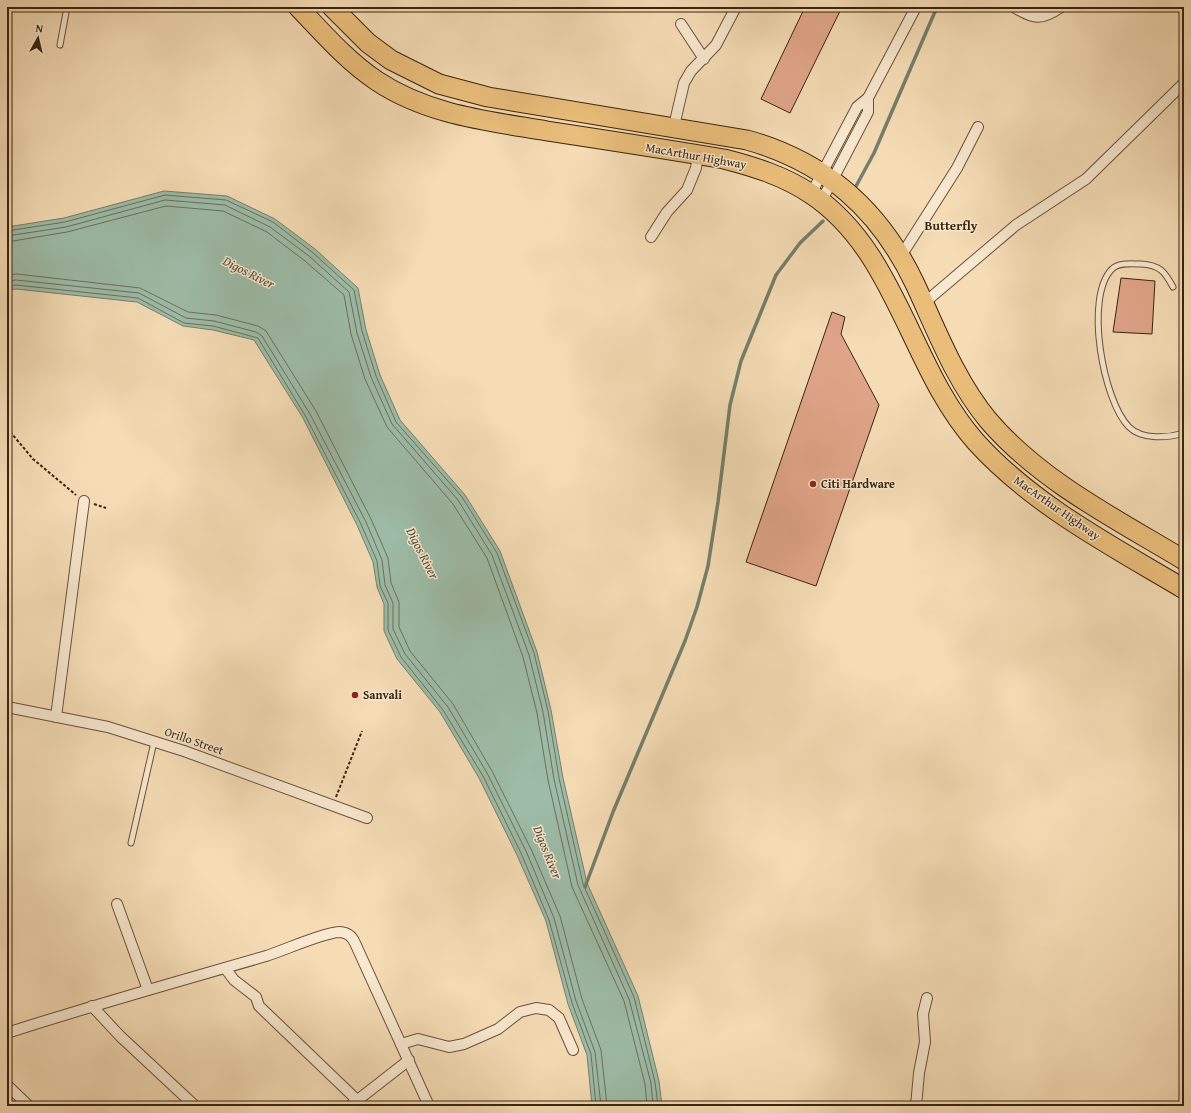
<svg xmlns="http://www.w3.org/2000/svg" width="1191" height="1113" font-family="'Gentium Book Plus',serif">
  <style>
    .water { fill: #9dbca8; stroke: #757f6b }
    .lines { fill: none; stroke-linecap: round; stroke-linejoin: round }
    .shore { stroke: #6c705c; stroke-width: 1 }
    .stream { stroke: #757f6b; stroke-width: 3.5 }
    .building { fill: #e0a589; stroke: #3a2410 }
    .lane-casing { stroke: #695239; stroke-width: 7 }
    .street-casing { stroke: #695239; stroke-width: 12 }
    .highway-casing { stroke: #3a2410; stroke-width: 21 }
    .path { stroke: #3a2410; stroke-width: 2; stroke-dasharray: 3 2; stroke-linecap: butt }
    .lane { stroke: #f8e8cf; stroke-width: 5 }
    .street { stroke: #f8e8cf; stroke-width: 10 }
    .highway { stroke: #eabe7a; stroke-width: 19 }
    .poi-dot { fill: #8f2418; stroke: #f8e8cf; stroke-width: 1.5 }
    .labels { text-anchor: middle; stroke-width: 3; stroke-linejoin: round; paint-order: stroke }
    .street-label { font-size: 12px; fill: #3a2410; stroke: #f8e8cf }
    .poi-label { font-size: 12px; font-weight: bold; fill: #3a2410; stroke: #f8e8cf; text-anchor: start }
    .neighbourhood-label { font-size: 13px; font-weight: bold; fill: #3a2410; stroke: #f8e8cf }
    .water-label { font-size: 13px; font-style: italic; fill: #534a36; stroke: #f8e8cf }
  </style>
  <rect width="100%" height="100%" fill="#f5dcb5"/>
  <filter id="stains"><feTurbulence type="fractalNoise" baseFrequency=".005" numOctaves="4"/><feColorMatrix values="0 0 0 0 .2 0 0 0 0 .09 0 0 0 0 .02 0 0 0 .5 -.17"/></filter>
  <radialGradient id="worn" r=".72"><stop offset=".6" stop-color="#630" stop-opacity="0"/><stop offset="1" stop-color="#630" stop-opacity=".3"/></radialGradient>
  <polygon class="water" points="164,191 227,196 275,219 315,249 358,288 366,330 380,375 400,420 465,495 500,551 537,652 551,710 563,778 587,883 638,996 659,1081 662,1106 592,1106 587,1055 568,1004 546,921 517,855 479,778 440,712 397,659 384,631 384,604 377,587 373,562 357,525 303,418 254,340 213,330 183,326 137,302 16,289 7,290 7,227 64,218"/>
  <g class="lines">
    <g class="shore">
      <polyline points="7,231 65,222 165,195 226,200 273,222 312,252 354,290 362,331 376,376 396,422 462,497 497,553 534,653 548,711 559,778 583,884 634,997 655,1082 658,1106"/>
      <polyline points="7,236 66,227 165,200 225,205 270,227 309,256 349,292 357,333 371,377 392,424 458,500 492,555 529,655 543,712 554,779 578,885 629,999 651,1083 653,1106"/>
      <polyline points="7,242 67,232 166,206 223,211 267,232 305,261 344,295 351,334 365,379 387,427 453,504 487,558 523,657 537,713 548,780 572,887 624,1001 645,1084 647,1106"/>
      <polyline points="7,275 17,274 140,288 188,312 216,315 258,326 266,331 316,411 371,519 388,558 391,583 399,602 399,627 410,651 453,704 492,771 531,849 560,916 582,999 601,1050 607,1106"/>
      <polyline points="7,281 16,280 139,293 186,318 214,321 256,332 262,336 310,414 366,522 382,560 385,585 393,603 393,629 405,654 448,707 487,773 526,851 554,918 576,1001 595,1052 601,1106"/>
      <polyline points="7,286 16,285 138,298 184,323 213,326 258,338 306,417 361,524 377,561 380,586 388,603 388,630 401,657 443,710 483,776 521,853 549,920 572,1003 591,1054 596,1106"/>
    </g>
    <g class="stream">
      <polyline points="855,188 874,153 937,7"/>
      <polyline points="585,887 613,812 685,641 697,607 708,566 718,502 730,405 741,361 776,275 800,243 823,221"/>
    </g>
  </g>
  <g class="building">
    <polygon points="805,7 842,7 790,113 761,99"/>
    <polygon points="1121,278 1155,281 1152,334 1113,332"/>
    <polygon points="832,312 845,317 841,334 879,405 816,586 746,562"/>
  </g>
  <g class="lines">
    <defs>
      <g id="lane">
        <polyline points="60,45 67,7"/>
        <path d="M 1173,287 C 1165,272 1160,265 1141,264 C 1133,264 1119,262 1112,269 C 1084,297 1103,401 1129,427 C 1142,440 1168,438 1184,433"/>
        <polyline points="131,843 154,742"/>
      </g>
      <g id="street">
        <path d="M 1014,7 C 1034,20 1042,20 1061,7"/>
        <polyline points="681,24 704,59"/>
        <polyline points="674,126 684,83 691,71 716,45 736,7"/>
        <polyline points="811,194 857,107 868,98 916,7"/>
        <polyline points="821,202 868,112 868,98"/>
        <polyline points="651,237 667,212 687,190 696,168 698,154"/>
        <polyline points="901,256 957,168 978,127"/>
        <polyline points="923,304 1016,225 1086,179 1184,83"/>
        <polyline points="7,707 108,727 184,751 367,818"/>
        <polyline points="56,717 84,501"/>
        <polyline points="117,904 148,990"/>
        <polyline points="225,968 234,980 256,997 259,1006 357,1100"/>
        <polyline points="92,1006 120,1036 195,1106"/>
        <path d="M 7,1033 C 93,1005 180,981 266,956 C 285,950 322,933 339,932 C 347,932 352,936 355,943 L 429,1106"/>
        <polyline points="401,1044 418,1039 449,1047 464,1044 498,1029 520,1012 536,1008 549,1010 559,1018 573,1050"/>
        <polyline points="7,1085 29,1106"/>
        <polyline points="350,1106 409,1060"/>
        <polyline points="916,1106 919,1073 925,1042 923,1014 927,998"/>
      </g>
      <g id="highway">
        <path d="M 298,7 C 323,33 347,61 377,81 C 428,115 489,121 547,131 C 606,140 665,149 724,159 C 755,167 784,176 811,194 C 897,251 910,368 976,442 C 1033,505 1112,546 1184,589"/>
        <path d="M 332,7 L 368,43 L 391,60 L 439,84 L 488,97 L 747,140 C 826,162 880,210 915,284 C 937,331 955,380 988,420 C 1040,481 1116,519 1184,560"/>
      </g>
    </defs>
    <use href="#lane" class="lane-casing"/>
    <use href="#street" class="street-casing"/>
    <use href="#highway" class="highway-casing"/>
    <g class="path">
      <polyline points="7,428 33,459 76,495"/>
      <polyline points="94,504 106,508"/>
      <polyline points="336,797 362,731"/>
    </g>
    <use href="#lane" class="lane"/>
    <use href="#street" class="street"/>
    <use href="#highway" class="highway"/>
  </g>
  <g class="poi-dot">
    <circle cx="813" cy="484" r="4"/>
    <circle cx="355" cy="695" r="4"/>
  </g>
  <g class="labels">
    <g class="street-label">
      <text transform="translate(696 156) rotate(10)" y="4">MacArthur Highway</text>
      <text transform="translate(1057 508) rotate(35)" y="4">MacArthur Highway</text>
      <text transform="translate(194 741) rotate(19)" y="4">Orillo Street</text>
    </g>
    <g class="poi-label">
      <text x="821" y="488">Citi Hardware</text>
      <text x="363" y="699">Sanvali</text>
    </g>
    <g class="neighbourhood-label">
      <text x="951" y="230">Butterfly</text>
    </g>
    <g class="water-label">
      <text transform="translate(249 272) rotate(27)" y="5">Digos River</text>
      <text transform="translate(423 553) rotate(63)" y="5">Digos River</text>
      <text transform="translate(548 852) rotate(68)" y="5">Digos River</text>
    </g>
  </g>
  <rect width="1191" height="1113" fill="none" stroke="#f5dcb5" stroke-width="24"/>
  <rect x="8" y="8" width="1175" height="1097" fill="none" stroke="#3a2410" stroke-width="2"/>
  <rect x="12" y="12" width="1167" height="1089" fill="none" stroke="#3a2410"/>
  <g transform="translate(38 38) rotate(8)" stroke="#f8e8cf" stroke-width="3" paint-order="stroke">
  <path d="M0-3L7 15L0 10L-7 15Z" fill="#3a2410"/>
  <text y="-6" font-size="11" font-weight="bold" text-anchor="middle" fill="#3a2410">N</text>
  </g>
  <rect width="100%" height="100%" filter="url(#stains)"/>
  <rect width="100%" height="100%" fill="url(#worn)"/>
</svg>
